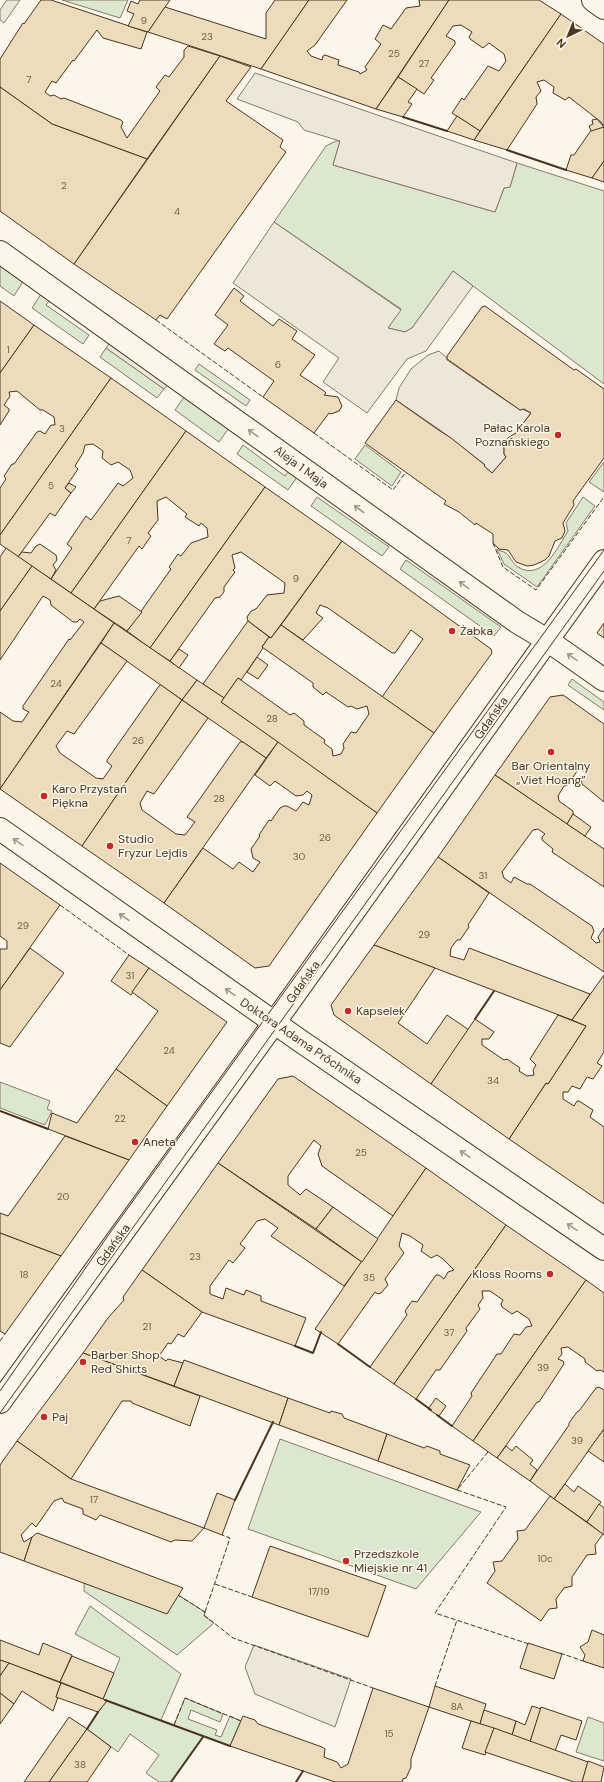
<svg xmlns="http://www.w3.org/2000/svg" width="604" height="1782" font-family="'DM Sans',sans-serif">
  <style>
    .green { fill: #dce7d0; stroke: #887966 }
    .parking { fill: #ede7d9; stroke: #887966 }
    .building { fill: #ecdcbc; stroke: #4a3520 }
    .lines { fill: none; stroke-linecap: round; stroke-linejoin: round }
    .minor-casing { stroke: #4a3520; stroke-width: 24 }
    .tertiary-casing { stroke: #4a3520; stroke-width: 24 }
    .minor { stroke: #fbf6e9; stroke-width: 22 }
    .tertiary { stroke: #fbf6e9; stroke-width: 22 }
    .tram { stroke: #4a3520; stroke-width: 1 }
    .fence { stroke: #4a3520; stroke-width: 1; stroke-dasharray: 5 2; stroke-linecap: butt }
    .wall { stroke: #4a3520; stroke-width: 2 }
    .oneway { stroke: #a29684 }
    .poi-dot { fill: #c62828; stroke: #fbf6e9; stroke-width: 1.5 }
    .labels { text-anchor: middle; stroke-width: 3; stroke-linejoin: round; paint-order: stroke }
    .number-label { font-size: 10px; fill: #725f47 }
    .poi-label { font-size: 12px; fill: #4a3520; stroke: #fbf6e9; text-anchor: start }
    .street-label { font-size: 12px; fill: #4a3520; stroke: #fbf6e9 }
  </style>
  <rect width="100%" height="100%" fill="#fbf6e9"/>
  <g class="green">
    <polygon points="62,0 128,0 120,18"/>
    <polygon points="336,141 340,141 333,165 495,212 504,188 510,187 517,163 604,191 604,384 453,271 412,328 405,332 388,328 401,309 274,222 326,146"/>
    <polygon points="0,261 25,278 14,296 0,286"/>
    <polygon points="43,291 52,297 46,305 89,335 83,344 32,308"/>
    <polygon points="106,348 164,389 157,398 100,357"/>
    <polygon points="199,364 250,400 246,406 195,370"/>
    <polygon points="187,393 231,425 219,442 175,410"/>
    <polygon points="243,445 285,476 292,467 300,473 288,490 237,454"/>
    <polygon points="365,445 401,472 392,486 355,459"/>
    <polygon points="604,462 604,492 589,482"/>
    <polygon points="317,497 389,547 382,556 311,506"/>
    <path d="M 583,497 L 595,506 L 537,587 L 504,564 L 497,549 C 499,551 503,551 506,553 C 510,556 512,563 518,567 C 542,582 558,547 568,531 L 566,523 Z"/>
    <polygon points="406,560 501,627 494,636 400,569"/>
    <polygon points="572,679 604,702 604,710 568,685"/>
    <polygon points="0,1082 50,1101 47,1109 52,1111 45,1125 0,1108"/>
    <polygon points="280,1439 481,1512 416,1589 248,1529"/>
    <polygon points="84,1583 178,1595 205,1612 204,1616 214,1623 177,1655 84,1591"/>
    <polygon points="90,1606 181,1674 161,1720 174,1725 185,1698 223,1714 220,1722 191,1710 188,1719 217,1730 215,1735 221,1737 230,1716 241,1721 230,1746 204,1736 171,1782 159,1782 146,1773 159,1755 130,1734 118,1752 87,1729 106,1701 103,1699 120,1658 75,1634"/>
    <polygon points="588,1717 604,1723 604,1761 576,1752"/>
  </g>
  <g class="parking">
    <polygon points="7,0 20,0 4,23 0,20 0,10"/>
    <polygon points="255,73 517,163 510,187 504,188 495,212 333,165 340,141 304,130 298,122 237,99"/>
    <polygon points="274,222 401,310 388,328 405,332 412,328 453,271 473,286 426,351 407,359 367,413 323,382 339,358 233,283"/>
    <polygon points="112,339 170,381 164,389 106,348"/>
    <polygon points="439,351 447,358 447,360 486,387 520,410 522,409 531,413 516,433 508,438 504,444 504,454 506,457 492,473 484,466 484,464 440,430 396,400 399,388 411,369 428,355"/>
    <polygon points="254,1645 351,1679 335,1727 255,1694 245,1667"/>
  </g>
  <g class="building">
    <polygon points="41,0 51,0 147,32 141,49 103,38 97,30 74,61 73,60 56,83 52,81 45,92 50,96 54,95 61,99 64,98 121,120 123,122 121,127 127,138 160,91 156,87 165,75 169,77 184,57 184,50 188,46 220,56 147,159 52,124 0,87 0,59 23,23 24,24"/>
    <polygon points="140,0 170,0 148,32 128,26 134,14 127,11 131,1 138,4"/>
    <polygon points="275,0 309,0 261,69 148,32 165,7 266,39 266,13"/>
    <polygon points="309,0 347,0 315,45 307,51 311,56 322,60 323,56 325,55 339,60 338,65 359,72 360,74 367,70 365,67 381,44 375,39 383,25 391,29 406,8 420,6 419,0 449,0 376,109 261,69"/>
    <polygon points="449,0 539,0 561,14 480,131 452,113 462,98 464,100 488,66 499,71 506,61 504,54 489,43 483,48 470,39 469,37 472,32 461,25 453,26 446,36 455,41 455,44 431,78 434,80 424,94 398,77"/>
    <polygon points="561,14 604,44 604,161 592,178 566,170 571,155 574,155 592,129 604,127 601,122 569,97 565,100 553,93 554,87 544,80 537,82 541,91 536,97 537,104 507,150 474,140"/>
    <polygon points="220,56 251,67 226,101 283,140 280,147 286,152 167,319 160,315 156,320 74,264"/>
    <polygon points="398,77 417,89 408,102 412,104 403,117 376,109"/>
    <polygon points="0,87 52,124 147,159 74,264 0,211"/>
    <polygon points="457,116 480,131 474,140 447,131"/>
    <polygon points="597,119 604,127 591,131 589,126 593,124 592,120"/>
    <polygon points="604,161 604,182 592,178"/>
    <polygon points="234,288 244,296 240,301 273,326 279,319 297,331 292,339 315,355 300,375 324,391 326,393 324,395 338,397 342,406 339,411 331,414 329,413 314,433 263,397 274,381 228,348 225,351 214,344 228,325 215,315"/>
    <polygon points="0,301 34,325 0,373"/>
    <polygon points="485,306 574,370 576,369 604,389 604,458 573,501 574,505 563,523 565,531 562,538 555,541 549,556 545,560 534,565 527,566 516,562 508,550 499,549 493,543 493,534 476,523 475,525 459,512 444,504 446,501 365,443 396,400 437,429 451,438 485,465 484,466 492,473 506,457 504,454 504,444 508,438 516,433 531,413 524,409 520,410 447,359 447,356 482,307"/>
    <polygon points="34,325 111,378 0,535 0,488 6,479 4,476 12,464 14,464 37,432 40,431 45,434 51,425 55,425 54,417 43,410 40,410 17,391 9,392 10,396 4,405 9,409 9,411 0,425 0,373"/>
    <polygon points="111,378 186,431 71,593 51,579 72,548 67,544 86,516 91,520 118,483 123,486 133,478 130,470 118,462 111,465 102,458 103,451 93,444 85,445 83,453 75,466 78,469 65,488 71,493 55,516 50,513 18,557 0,544 0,535"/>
    <polygon points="186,431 265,487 150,648 127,631 171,569 169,567 178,554 181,556 191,543 208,537 207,528 201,523 199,526 185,517 187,514 166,497 157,501 158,520 148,533 151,536 142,549 139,546 94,609 71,593"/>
    <polygon points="69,483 76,487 71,493 65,488"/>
    <polygon points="265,487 342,541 271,638 248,621 247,617 251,611 256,609 267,595 284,593 285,583 241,552 232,555 235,568 233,570 235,572 224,587 224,592 220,597 215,598 170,661 150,648"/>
    <polygon points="342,541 491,649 492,653 434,733 382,697 423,639 411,630 395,653 392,653 328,608 320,605 316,613 323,618 303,640 281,625"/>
    <polygon points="40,544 56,555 57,560 53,565 56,570 51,579 18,557 22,552 31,553 36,546"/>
    <polygon points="6,548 32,566 0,611 0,557"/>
    <polygon points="32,566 114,623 0,789 0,712 13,721 22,722 29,712 23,709 23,706 69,639 70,640 84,622 80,619 77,622 73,622 51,605 50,600 43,596 0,660 0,611"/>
    <polygon points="119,596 142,612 127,631 94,609 100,601"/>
    <polygon points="248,621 269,637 262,647 263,648 257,657 241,680 238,678 224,698 203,684"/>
    <polygon points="114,623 197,680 182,700 101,643"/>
    <polygon points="604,623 604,638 597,633"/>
    <polygon points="281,625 434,733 377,813 221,702 238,678 290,715 294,713 304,721 304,725 325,740 324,743 332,749 333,756 341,754 344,748 343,744 351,732 356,733 369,714 367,706 357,709 351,706 348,707 326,692 323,695 313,687 313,683 262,647 269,637 271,638"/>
    <polygon points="101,643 127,661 74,734 67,731 56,746 60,753 96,778 103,779 112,766 107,762 107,760 159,686 161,685 182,700 82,846 0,789"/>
    <polygon points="179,649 188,655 179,668 170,661"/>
    <polygon points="257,657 268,665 258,679 247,672"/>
    <polygon points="197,680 224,698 221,702 278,742 266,758 182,700"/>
    <polygon points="563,695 604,724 604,802 582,784 581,779 586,773 579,768 568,785 564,786 558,796 559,801 573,811 573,814 567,824 495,775 550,697"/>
    <polygon points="182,700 208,718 154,794 147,791 140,803 142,810 176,834 185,835 195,822 187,817 240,742 243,742 266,758 164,903 82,846"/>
    <polygon points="278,742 377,813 269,966 255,968 164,903 203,848 233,869 239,862 253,872 260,862 253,858 251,849 260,836 259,835 269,820 271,821 280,808 284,806 287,806 296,811 303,802 309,805 312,795 307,791 303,795 296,796 275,781 270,786 255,775"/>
    <polygon points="495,775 604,849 604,887 552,852 553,849 542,840 542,837 545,834 538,829 533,830 502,872 504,878 511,883 514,877 527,884 530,884 592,926 594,931 591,938 596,943 600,942 598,937 604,928 604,972 438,857"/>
    <polygon points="573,814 591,827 585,836 567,824"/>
    <polygon points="438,857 489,893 468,925 469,927 460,940 457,940 451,948 450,956 464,960 469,948 590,994 572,1020 374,945"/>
    <polygon points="0,863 60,905 0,990 0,949 7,949 7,941 0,936"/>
    <polygon points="374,945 435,968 398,1023 427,1044 447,1015 469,1030 431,1084 334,1015 331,1005"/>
    <polygon points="30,948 64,973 10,1047 0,1043 0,990"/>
    <polygon points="129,955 149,968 131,995 111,981"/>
    <polygon points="149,968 227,1022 167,1106 116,1069 158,1011 132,992"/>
    <polygon points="604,975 604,1052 597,1063 602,1066 593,1079 587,1077 580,1089 572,1086 568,1092 563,1092 563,1099 574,1106 577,1101 579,1101 593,1110 590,1117 604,1127 604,1204 509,1139 546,1083 548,1084 586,1026 572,1020"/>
    <polygon points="558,1015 586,1026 548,1084 546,1083 509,1139 431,1084 475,1019 494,1032 489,1039 482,1039 482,1045 504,1060 507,1059 520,1068 519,1071 527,1076 534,1075 533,1070 536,1065 530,1059"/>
    <polygon points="116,1069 167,1106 129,1160 48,1129 52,1113 77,1123"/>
    <polygon points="293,1076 426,1168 393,1216 322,1166 318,1154 321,1146 314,1140 288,1176 288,1185 300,1195 306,1189 333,1207 316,1229 218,1163 278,1079"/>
    <polygon points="65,1136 129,1160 61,1256 0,1233 0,1213 8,1216"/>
    <polygon points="218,1163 362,1262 344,1286 271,1236 278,1228 265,1219 257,1221 240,1244 245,1248 233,1263 229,1260 210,1286 210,1294 223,1299 226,1288 244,1295 246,1290 261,1296 261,1301 306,1318 295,1346 202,1312 142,1270"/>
    <polygon points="426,1168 506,1225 394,1384 370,1367 407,1315 405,1311 412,1301 417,1302 436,1275 439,1275 444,1279 448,1272 454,1270 443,1259 437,1255 431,1258 421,1251 423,1245 410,1236 402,1233 399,1246 404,1253 385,1279 388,1285 381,1293 378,1294 375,1292 338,1344 315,1329"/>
    <polygon points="333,1207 378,1239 362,1262 316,1229"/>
    <polygon points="506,1225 586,1280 473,1441 452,1426 472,1396 471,1393 497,1354 501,1354 514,1334 520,1335 526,1327 532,1326 529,1319 517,1311 512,1314 502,1307 501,1304 503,1300 490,1291 482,1291 483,1298 478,1305 480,1309 466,1328 467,1331 440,1370 436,1370 416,1399 394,1384"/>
    <polygon points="0,1233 61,1256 5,1334 0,1331"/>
    <polygon points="142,1270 202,1312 184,1337 178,1334 171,1344 168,1343 159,1356 166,1361 168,1359 183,1363 174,1386 83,1353 108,1318 124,1300 123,1297"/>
    <polygon points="586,1280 604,1293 604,1372 600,1370 597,1371 585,1362 585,1359 568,1347 561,1348 562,1354 558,1359 563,1361 564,1364 539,1402 537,1402 497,1458 473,1441"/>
    <polygon points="83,1353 200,1396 190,1426 132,1403 131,1401 122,1401 71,1479 17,1441"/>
    <polygon points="184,1360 288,1398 279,1425 174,1386"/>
    <polygon points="599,1387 604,1390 604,1429 554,1499 530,1481 569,1425 569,1423 577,1412 579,1411 596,1388"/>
    <polygon points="288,1398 330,1413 331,1411 342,1414 344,1418 387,1434 378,1461 279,1425"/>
    <polygon points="436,1398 446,1406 439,1416 428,1409"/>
    <polygon points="604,1429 604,1462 588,1451"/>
    <polygon points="387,1434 424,1448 427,1446 440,1451 440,1454 470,1465 457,1490 378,1461"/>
    <polygon points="17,1441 71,1479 204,1528 192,1541 175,1540 171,1542 100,1515 96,1520 83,1514 83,1509 64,1502 62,1498 54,1501 36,1527 32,1523 21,1535 24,1542 32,1537 24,1561 0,1552 0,1465"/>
    <polygon points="506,1446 512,1451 516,1446 533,1460 530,1464 537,1470 530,1481 497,1458"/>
    <polygon points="565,1484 574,1492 578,1486 601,1502 587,1522 554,1499"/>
    <polygon points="217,1493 235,1500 222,1535 204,1528"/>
    <polygon points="550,1496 603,1534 595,1545 596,1554 587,1555 572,1577 572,1586 564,1588 556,1599 557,1608 549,1609 541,1621 487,1583 495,1571 493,1562 502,1561 518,1539 517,1531 525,1530"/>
    <polygon points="599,1504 604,1508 604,1535 587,1522"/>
    <polygon points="37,1533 183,1588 167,1614 24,1561 32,1537"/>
    <polygon points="270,1546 386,1586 368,1637 252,1597"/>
    <polygon points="592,1630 604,1635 604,1668 583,1661 585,1655 580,1647 588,1642"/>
    <polygon points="0,1640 39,1655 43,1643 72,1655 60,1682 0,1660"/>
    <polygon points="528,1643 562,1654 554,1679 520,1668"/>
    <polygon points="72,1656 114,1673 103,1699 60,1682"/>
    <polygon points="0,1660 9,1663 0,1676"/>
    <polygon points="9,1663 61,1683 56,1697 58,1697 53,1711 22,1691 14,1704 0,1693 0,1676"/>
    <polygon points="61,1683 103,1699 107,1701 98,1712 56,1697"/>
    <polygon points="435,1686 486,1704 480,1724 429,1707"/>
    <polygon points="373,1688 429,1707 411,1759 411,1767 406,1778 403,1779 402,1782 335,1782 230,1746 243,1716 255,1720 258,1724 322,1747 325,1749 324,1757 337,1762 341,1768 348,1764"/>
    <polygon points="0,1693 14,1704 0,1724"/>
    <polygon points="532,1706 541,1709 530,1742 512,1735 516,1721 525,1725"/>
    <polygon points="541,1707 582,1721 576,1740 561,1735 555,1751 530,1742"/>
    <polygon points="484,1710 516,1721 512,1735 480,1724"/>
    <polygon points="69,1717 87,1729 49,1782 24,1782"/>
    <polygon points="471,1721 494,1728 485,1755 462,1748"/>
    <polygon points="494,1728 588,1762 582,1782 574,1782 485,1752"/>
    <polygon points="87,1729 111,1747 87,1782 49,1782"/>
    <polygon points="588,1761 604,1767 601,1782 582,1782"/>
  </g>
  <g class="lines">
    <defs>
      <polyline id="minor" points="0,252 517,622 547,640 604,680"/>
      <g id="tertiary">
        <polyline points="593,0 604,8"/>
        <polyline points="0,829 299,1040 604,1249"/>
        <polyline points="0,1402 274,1023 604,561"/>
      </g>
    </defs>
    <use href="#minor" class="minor-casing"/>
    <use href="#tertiary" class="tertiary-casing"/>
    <use href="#minor" class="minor"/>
    <use href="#tertiary" class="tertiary"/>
    <g class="tram">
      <polyline points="0,1391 112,1230 604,550"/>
      <polyline points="0,1413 604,571"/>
    </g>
    <g class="fence">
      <polyline points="156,320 263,397"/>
      <polyline points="314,433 393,490 405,473"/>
      <polyline points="493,543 503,567 536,590 604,497"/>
      <polyline points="60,905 129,955"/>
      <polyline points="0,1341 5,1334"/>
      <polyline points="488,1452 457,1490 506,1507 435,1613 529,1644"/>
      <polyline points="215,1584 252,1597"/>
      <polyline points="178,1595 205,1612 204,1615 233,1638 373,1688"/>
      <polyline points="205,1612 230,1538 222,1535"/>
      <polyline points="560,1653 583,1661"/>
      <polyline points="435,1686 457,1620"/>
      <polyline points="174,1725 185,1698 241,1721"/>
    </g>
    <g class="wall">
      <polyline points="403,117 447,131"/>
      <polyline points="507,150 566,170"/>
      <polyline points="475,1019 494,991"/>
      <polyline points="0,1111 48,1129"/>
      <polyline points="338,1344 370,1367"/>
      <polyline points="295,1346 313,1353 321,1332"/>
      <polyline points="416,1399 431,1410"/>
      <polyline points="437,1415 452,1426"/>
      <polyline points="235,1500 273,1422"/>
      <polyline points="105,1700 230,1746"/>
      <polyline points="87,1729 98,1712"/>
      <polyline points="171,1782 203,1737"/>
      <polyline points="296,1782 303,1771"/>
    </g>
  </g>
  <defs><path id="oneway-shaft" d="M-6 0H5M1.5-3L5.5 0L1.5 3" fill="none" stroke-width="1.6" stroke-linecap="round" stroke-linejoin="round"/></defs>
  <g class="oneway">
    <use href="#oneway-shaft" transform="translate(253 433) rotate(-144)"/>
    <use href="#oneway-shaft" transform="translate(359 509) rotate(-144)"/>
    <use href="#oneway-shaft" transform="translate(464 585) rotate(-144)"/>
    <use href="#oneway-shaft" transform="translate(572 657) rotate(-145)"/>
    <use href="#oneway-shaft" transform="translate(18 842) rotate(-145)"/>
    <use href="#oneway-shaft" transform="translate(124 917) rotate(-145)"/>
    <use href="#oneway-shaft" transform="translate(230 992) rotate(-145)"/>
    <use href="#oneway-shaft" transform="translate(465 1154) rotate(-146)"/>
    <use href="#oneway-shaft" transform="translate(572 1227) rotate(-146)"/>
  </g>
  <g class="poi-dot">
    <circle cx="558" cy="435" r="4"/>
    <circle cx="452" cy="631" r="4"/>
    <circle cx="551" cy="752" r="4"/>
    <circle cx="44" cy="796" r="4"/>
    <circle cx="110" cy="846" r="4"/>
    <circle cx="348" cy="1011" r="4"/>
    <circle cx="135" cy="1142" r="4"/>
    <circle cx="550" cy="1274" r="4"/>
    <circle cx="83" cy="1362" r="4"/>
    <circle cx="44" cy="1417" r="4"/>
    <circle cx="346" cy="1561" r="4"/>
  </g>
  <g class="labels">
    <g class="number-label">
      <text x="144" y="24">9</text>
      <text x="207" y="40">23</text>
      <text x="394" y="57">25</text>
      <text x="424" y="67">27</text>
      <text x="29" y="83">7</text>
      <text x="64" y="189">2</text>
      <text x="177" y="215">4</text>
      <text x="8" y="353">1</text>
      <text x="278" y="368">6</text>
      <text x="62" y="432">3</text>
      <text x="51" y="489">5</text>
      <text x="129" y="544">7</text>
      <text x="296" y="582">9</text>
      <text x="56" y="687">24</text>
      <text x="272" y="722">28</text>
      <text x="138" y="744">26</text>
      <text x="219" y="802">28</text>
      <text x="325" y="841">26</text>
      <text x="299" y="860">30</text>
      <text x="483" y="879">31</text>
      <text x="23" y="929">29</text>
      <text x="424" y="938">29</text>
      <text x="130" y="979">31</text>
      <text x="169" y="1054">24</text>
      <text x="493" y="1084">34</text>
      <text x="120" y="1122">22</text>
      <text x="361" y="1156">25</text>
      <text x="63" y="1200">20</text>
      <text x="195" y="1260">23</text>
      <text x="24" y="1278">18</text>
      <text x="369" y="1281">35</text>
      <text x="147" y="1330">21</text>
      <text x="449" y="1336">37</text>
      <text x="543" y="1371">39</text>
      <text x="577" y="1444">39</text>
      <text x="94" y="1503">17</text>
      <text x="545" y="1562">10c</text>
      <text x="319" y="1595">17/19</text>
      <text x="457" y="1710">8A</text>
      <text x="389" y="1737">15</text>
      <text x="80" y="1768">38</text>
    </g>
    <g class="poi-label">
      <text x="550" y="432" text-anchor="end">Pałac Karola<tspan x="550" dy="14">Poznańskiego</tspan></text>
      <text x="460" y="635">Żabka</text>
      <text x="551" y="770" text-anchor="middle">Bar Orientalny<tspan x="551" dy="14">„Viet Hoang”</tspan></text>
      <text x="52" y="793">Karo Przystań<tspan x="52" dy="14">Piękna</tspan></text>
      <text x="118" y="843">Studio<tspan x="118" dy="14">Fryzur Lejdis</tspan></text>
      <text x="356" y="1015">Kapselek</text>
      <text x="143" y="1146">Aneta</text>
      <text x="542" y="1278" text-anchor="end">Kloss Rooms</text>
      <text x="91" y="1359">Barber Shop<tspan x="91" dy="14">Red Shirts</tspan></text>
      <text x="52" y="1421">Paj</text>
      <text x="354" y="1558">Przedszkole<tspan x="354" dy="14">Miejskie nr 41</tspan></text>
    </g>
    <g class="street-label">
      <text transform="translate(301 467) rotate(36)" y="4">Aleja 1 Maja</text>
      <text transform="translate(491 718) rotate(-55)" y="4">Gdańska</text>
      <text transform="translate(303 982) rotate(-55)" y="4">Gdańska</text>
      <text transform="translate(301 1041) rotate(34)" y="4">Doktora Adama Próchnika</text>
      <text transform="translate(113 1245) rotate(-54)" y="4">Gdańska</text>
    </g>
  </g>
  <g transform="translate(568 36) rotate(223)" stroke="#fbf6e9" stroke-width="3" paint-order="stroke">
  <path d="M0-3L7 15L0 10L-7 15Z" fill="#4a3520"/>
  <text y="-6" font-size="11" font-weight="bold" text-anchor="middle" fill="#4a3520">N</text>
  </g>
</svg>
